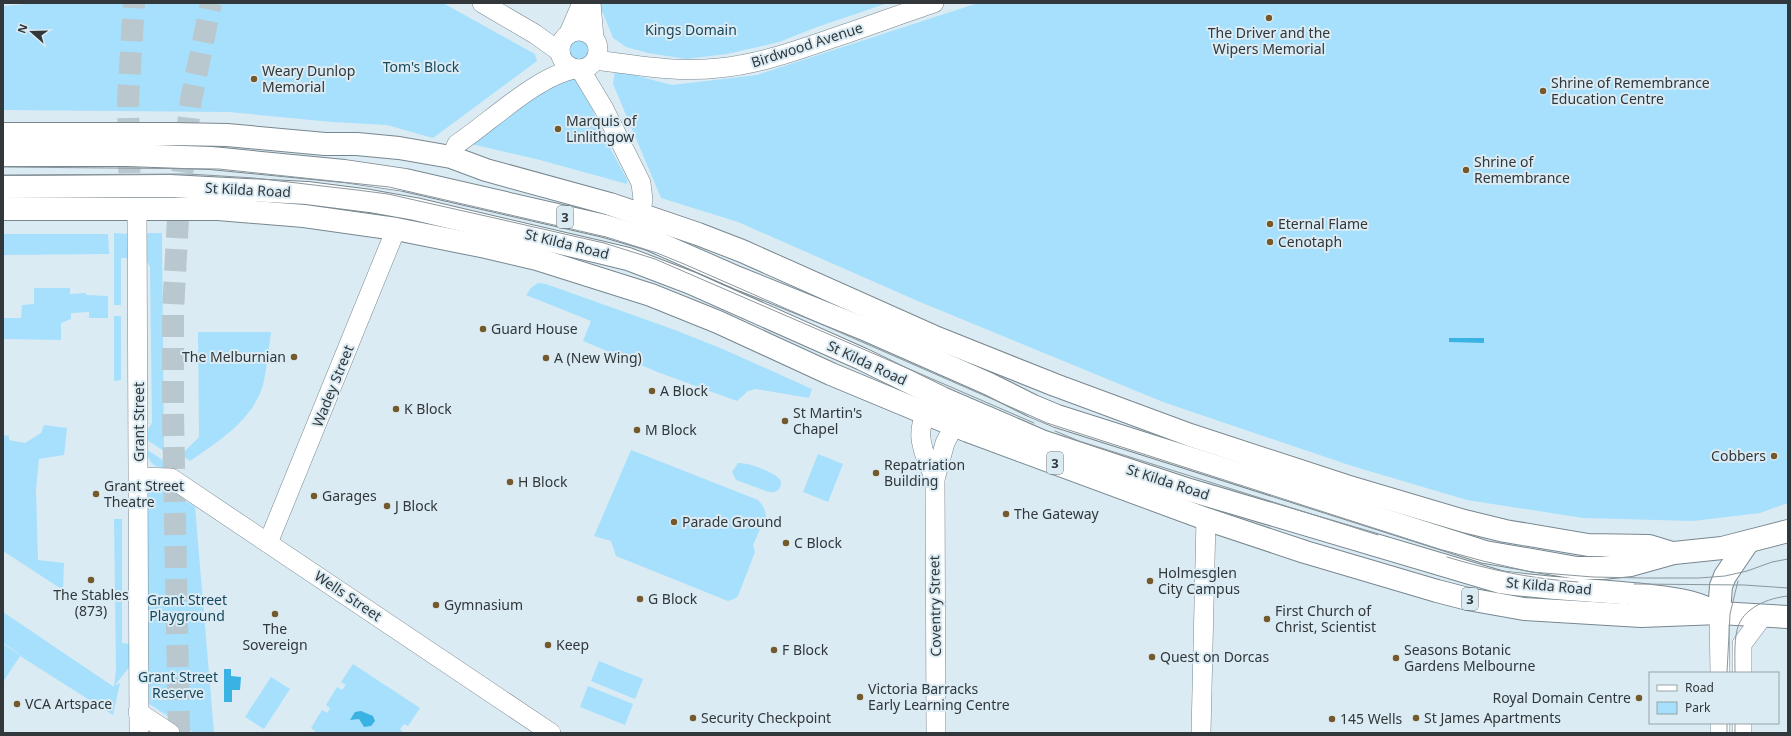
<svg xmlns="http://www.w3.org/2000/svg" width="1791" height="736" font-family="'Noto Sans',sans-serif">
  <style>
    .green { fill: #a6e0fc }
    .water { fill: #3ab2e4 }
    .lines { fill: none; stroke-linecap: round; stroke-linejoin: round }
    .highway-tunnel { stroke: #b9c7ce; stroke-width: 22; stroke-dasharray: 22 11; stroke-linecap: butt }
    .minor-casing { stroke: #78878f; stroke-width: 20 }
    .major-casing { stroke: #78878f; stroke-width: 24 }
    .minor { stroke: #fff; stroke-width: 19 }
    .major { stroke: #fff; stroke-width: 22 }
    .tram { stroke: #8b969c; stroke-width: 1 }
    .poi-dot { fill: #74592b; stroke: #dbebf3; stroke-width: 1.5 }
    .labels { text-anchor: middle; stroke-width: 4; stroke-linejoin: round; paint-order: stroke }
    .shield { fill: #dbebf3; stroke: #646d72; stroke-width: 1 }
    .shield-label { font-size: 13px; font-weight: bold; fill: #31373a }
    .park-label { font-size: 14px; fill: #18485d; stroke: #dbebf3 }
    .poi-label { font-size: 14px; fill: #31373a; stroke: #dbebf3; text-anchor: start }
    .street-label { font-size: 14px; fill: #31373a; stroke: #dbebf3 }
  </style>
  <rect width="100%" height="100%" fill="#dbebf3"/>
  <g class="green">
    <polygon points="37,3 443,3 535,54 537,61 433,138 387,125 332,122 229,112 3,110 3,6"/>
    <polygon points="567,3 888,3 817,27 779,42 727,54 686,59 648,53 626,47 613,38 603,13"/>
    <polygon points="978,3 1788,3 1788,503 1760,513 1693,521 1583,518 1467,500 1352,466 1163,402 920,302 738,222 661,198 613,84 615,70 672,85 757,75"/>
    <circle cx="578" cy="49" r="12"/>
    <polygon points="575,77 582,82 601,132 627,179 627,184 540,160 471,144 536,95"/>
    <polygon points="114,233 130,234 130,258 121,258 121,305 114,305"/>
    <polygon points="148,233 162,233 164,451 147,440 146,432 152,423 150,267 146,260 146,235"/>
    <polygon points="3,234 108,234 109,254 3,255"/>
    <polygon points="538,283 546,284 675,330 725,350 812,389 809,398 756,389 748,391 737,401 660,373 583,341 591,321 526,295 531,288"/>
    <polygon points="34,288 70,288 70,294 86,293 86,295 108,296 108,318 89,318 89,312 71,313 71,319 61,323 61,340 3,339 3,318 21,318 22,305 34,304"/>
    <polygon points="114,316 121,316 121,380 114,381"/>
    <path d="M 198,332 L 271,332 C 269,348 267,365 264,381 C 255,419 220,440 190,461 L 181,455 L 199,437 Z"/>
    <polygon points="44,425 67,428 64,455 39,459 36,489 38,560 64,563 63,590 3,551 3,435 9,436 9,440 25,443 41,433"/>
    <path d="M 146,449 L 163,460 L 163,468 C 152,467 148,460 146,449 Z"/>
    <path d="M 631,450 L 758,500 C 765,507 768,516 765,526 L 761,527 L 753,545 L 755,552 L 738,596 L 734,599 L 728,601 L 616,556 L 611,541 L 594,536 Z"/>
    <polygon points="818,454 843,464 828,502 803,492"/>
    <path d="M 738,463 C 747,462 779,473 781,482 C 781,489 777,493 769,492 L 736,480 L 732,472 Z"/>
    <polygon points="147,488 169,490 195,507 214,733 194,733 146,702"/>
    <polygon points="114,519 122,519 122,643 131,644 131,665 115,685 120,683 113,715 20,656 3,682 3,644 32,662 3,643 3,612 114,687 116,669"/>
    <polygon points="599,661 643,679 635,699 591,681"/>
    <polygon points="353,664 420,708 408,726 404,724 400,729 404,733 314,733 315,731 311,728 322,710 327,713 330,708 326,705 337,687 342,690 346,685 341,682"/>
    <polygon points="271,677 290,689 264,729 245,717"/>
    <polygon points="588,686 633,704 625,725 580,707"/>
  </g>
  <g class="water">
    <polygon points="1449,338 1484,338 1484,343 1449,342"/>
    <polygon points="224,669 231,669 231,676 241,677 240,690 232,690 232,702 224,702"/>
    <polygon points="361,711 373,716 375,721 371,726 364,727 359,719 350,720 355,712"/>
  </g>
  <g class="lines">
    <g class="highway-tunnel">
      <polyline points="130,206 128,100 134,3"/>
      <polyline points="179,733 173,413 173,311 179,200 191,100 211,3"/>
    </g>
    <defs>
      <g id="minor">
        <polyline points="482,3 535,34 560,52"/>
        <polyline points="591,3 594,38"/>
        <circle cx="579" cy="50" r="19"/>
        <polyline points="569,33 582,3"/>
        <path d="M 595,60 C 636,65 677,73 719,68 C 760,64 798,50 836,37 C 869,26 901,14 934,3"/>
        <polyline points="580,69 604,109 641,183 643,200 640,214"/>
        <path d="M 451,157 L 457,144 C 490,122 537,76 575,69"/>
        <polyline points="137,208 139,733"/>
        <path d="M 931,400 C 928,408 924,416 922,424 C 917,442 928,463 935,479"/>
        <polyline points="139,477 171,478 551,733"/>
        <polyline points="268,543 396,229"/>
        <polyline points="1719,613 1720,673"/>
        <polyline points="1742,673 1742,644 1763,616"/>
        <polyline points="138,712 170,733"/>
        <polyline points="936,733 935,479 945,443 961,412"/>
        <polyline points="1201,733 1206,519"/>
        <polyline points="1720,733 1720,723"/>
        <polyline points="1742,733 1742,723"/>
      </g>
      <g id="major">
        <polyline points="3,134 174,134 227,135 325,144 357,144 399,148 451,157 486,170 610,204 698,234 742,251 937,338 1055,385 1190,435 1346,486 1464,521 1505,531 1588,545 1649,546 1672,553"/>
        <polyline points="3,155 127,155 211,158 344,171 405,180 605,226 649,239 738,278 862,328 989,384 1033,406 1057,416 1485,552 1577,568 1602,568 1631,565 1674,553 1722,548 1788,531"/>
        <path d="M 3,187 L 170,186 L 307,193 L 370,201 L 415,209 L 599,252 L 628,259 L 691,283 L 862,359 L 942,398 L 1044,442 L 1183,488 L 1500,582 C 1548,589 1595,590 1643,595 C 1666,598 1688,599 1709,609"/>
        <polyline points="3,209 218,209 304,216 396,229 486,247 537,259 651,295 718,322 831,374 968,431 1206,519 1305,552 1437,591 1468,599 1524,609 1641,616 1719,613 1788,617"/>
        <polyline points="1719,613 1721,586 1725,576 1748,542"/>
      </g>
    </defs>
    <use href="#minor" class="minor-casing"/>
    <use href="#major" class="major-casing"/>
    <use href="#minor" class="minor"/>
    <use href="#major" class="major"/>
    <g class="tram">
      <polyline points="3,167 219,169 389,187 606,237 657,253 684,264 1047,423 1439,549 1483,561 1531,572 1593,577 1643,578 1699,578 1725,576 1747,571 1772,562 1788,559"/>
      <polyline points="3,175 188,174 254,178 357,190 388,194 499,219 604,243 655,259 1034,423"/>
      <polyline points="1055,431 1079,441 1378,535"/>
      <path d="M 1447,557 C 1490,570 1533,579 1578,582"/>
      <polyline points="1634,584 1744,585 1788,588"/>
      <polyline points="1727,673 1730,614 1738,581"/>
      <path d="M 1735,673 C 1735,659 1734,643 1737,630 C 1742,608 1768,598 1788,596"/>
      <polyline points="1727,733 1727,723"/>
      <polyline points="1735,733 1735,723"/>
    </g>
  </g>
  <g class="poi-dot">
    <circle cx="1269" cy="18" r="4"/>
    <circle cx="254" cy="79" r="4"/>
    <circle cx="1543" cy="91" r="4"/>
    <circle cx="558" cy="129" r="4"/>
    <circle cx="1466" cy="170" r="4"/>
    <circle cx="1270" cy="224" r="4"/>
    <circle cx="1270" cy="242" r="4"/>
    <circle cx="483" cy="329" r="4"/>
    <circle cx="294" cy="357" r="4"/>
    <circle cx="546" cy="358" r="4"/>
    <circle cx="652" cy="391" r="4"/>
    <circle cx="396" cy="409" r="4"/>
    <circle cx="785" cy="421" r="4"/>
    <circle cx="637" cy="430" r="4"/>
    <circle cx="1774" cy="456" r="4"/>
    <circle cx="876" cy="473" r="4"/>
    <circle cx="510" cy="482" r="4"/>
    <circle cx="96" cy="494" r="4"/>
    <circle cx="314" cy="496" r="4"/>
    <circle cx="387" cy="506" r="4"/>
    <circle cx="1006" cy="514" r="4"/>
    <circle cx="674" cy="522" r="4"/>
    <circle cx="786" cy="543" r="4"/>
    <circle cx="91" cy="580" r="4"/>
    <circle cx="1150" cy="581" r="4"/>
    <circle cx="640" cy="599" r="4"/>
    <circle cx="436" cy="605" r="4"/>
    <circle cx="275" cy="614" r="4"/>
    <circle cx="1267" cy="619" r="4"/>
    <circle cx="548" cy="645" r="4"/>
    <circle cx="774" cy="650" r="4"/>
    <circle cx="1152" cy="657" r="4"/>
    <circle cx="1396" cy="658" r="4"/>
    <circle cx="860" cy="697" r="4"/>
    <circle cx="1639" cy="698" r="4"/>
    <circle cx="17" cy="704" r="4"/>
    <circle cx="693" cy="718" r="4"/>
    <circle cx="1416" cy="718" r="4"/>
    <circle cx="1332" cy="719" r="4"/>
  </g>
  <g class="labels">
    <g class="shield">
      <rect x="557" y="206" width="16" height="22" rx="3"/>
      <rect x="1047" y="452" width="16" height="22" rx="3"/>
      <rect x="1462" y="588" width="16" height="22" rx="3"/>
    </g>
    <g class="shield-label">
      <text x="565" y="222">3</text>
      <text x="1055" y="468">3</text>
      <text x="1470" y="604">3</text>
    </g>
    <g class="park-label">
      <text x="691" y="35">Kings Domain</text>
      <text x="421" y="72">Tom's Block</text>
      <text x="187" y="605">Grant Street<tspan x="187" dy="16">Playground</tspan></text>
      <text x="178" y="682">Grant Street<tspan x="178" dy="16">Reserve</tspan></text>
    </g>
    <g class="poi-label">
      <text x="1269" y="38" text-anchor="middle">The Driver and the<tspan x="1269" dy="16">Wipers Memorial</tspan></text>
      <text x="262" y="76">Weary Dunlop<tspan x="262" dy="16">Memorial</tspan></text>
      <text x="1551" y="88">Shrine of Remembrance<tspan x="1551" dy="16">Education Centre</tspan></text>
      <text x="566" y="126">Marquis of<tspan x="566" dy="16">Linlithgow</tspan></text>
      <text x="1474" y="167">Shrine of<tspan x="1474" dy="16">Remembrance</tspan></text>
      <text x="1278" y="229">Eternal Flame</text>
      <text x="1278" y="247">Cenotaph</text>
      <text x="491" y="334">Guard House</text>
      <text x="286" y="362" text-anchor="end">The Melburnian</text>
      <text x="554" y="363">A (New Wing)</text>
      <text x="660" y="396">A Block</text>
      <text x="404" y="414">K Block</text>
      <text x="793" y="418">St Martin's<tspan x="793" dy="16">Chapel</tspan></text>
      <text x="645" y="435">M Block</text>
      <text x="1766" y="461" text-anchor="end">Cobbers</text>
      <text x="884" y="470">Repatriation<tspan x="884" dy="16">Building</tspan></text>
      <text x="518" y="487">H Block</text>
      <text x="104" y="491">Grant Street<tspan x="104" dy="16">Theatre</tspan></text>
      <text x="322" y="501">Garages</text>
      <text x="395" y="511">J Block</text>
      <text x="1014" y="519">The Gateway</text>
      <text x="682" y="527">Parade Ground</text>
      <text x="794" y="548">C Block</text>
      <text x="1158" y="578">Holmesglen<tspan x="1158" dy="16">City Campus</tspan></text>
      <text x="91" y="600" text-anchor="middle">The Stables<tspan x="91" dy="16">(873)</tspan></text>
      <text x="648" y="604">G Block</text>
      <text x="444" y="610">Gymnasium</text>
      <text x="1275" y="616">First Church of<tspan x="1275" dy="16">Christ, Scientist</tspan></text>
      <text x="275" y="634" text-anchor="middle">The<tspan x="275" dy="16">Sovereign</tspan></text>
      <text x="556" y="650">Keep</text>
      <text x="782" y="655">F Block</text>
      <text x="1404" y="655">Seasons Botanic<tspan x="1404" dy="16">Gardens Melbourne</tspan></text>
      <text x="1160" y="662">Quest on Dorcas</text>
      <text x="868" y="694">Victoria Barracks<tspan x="868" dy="16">Early Learning Centre</tspan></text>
      <text x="1631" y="703" text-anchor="end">Royal Domain Centre</text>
      <text x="25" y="709">VCA Artspace</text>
      <text x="701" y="723">Security Checkpoint</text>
      <text x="1424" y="723">St James Apartments</text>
      <text x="1340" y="724">145 Wells</text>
    </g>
    <g class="street-label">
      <text transform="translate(807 45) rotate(-18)" y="5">Birdwood Avenue</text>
      <text transform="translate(248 190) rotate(3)" y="5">St Kilda Road</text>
      <text transform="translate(567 244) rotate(14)" y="5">St Kilda Road</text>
      <text transform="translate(867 363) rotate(25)" y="5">St Kilda Road</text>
      <text transform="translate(333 386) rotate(-68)" y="5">Wadey Street</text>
      <text transform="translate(139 422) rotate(-90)" y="5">Grant Street</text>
      <text transform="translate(1168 482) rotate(18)" y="5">St Kilda Road</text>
      <text transform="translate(1549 586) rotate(5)" y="5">St Kilda Road</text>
      <text transform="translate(348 596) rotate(34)" y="5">Wells Street</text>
      <text transform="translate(935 606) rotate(-91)" y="5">Coventry Street</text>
    </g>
  </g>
  <rect width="1791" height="736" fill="none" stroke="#31373a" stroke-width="8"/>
  <rect x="1649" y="672" width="130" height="52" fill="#dbebf3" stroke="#97a3a9"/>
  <rect x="1657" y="685" width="20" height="6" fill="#ffffff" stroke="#97a3a9"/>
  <text x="1685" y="692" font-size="12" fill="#31373a">Road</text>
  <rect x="1657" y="702" width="20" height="12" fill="#a6e0fc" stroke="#97a3a9"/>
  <text x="1685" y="712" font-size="12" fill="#31373a">Park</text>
  <g transform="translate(32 32) rotate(290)" stroke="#dbebf3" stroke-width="3" paint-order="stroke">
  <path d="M0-3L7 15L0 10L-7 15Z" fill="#31373a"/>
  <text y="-6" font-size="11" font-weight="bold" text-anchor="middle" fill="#31373a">N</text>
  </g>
</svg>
